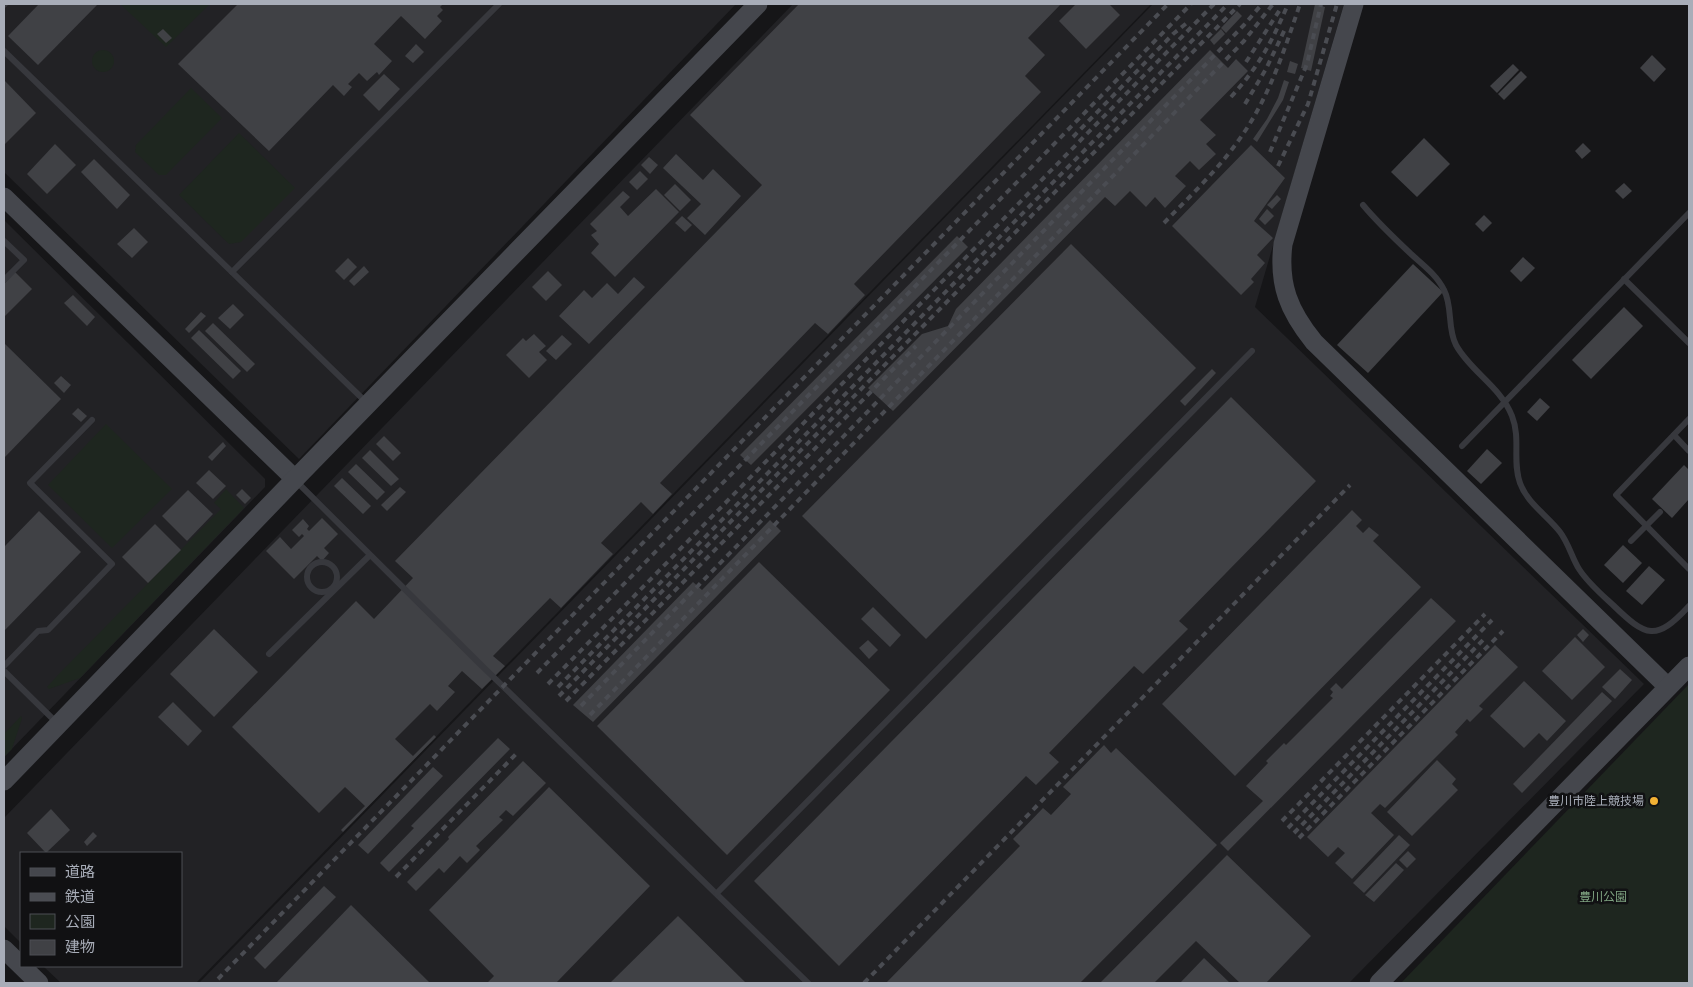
<svg xmlns="http://www.w3.org/2000/svg" width="1693" height="987" font-family="'Source Sans 3','Noto Sans JP',sans-serif">
  <style>
    .built { fill: #222225 }
    .green { fill: #1e261f }
    .building { fill: #404145 }
    .lines { fill: none; stroke-linecap: round; stroke-linejoin: round }
    .lane { stroke: #37383d; stroke-width: 6 }
    .secondary { stroke: #45474d; stroke-width: 19 }
    .rail { stroke: #4a4c52; stroke-width: 4; stroke-dasharray: 6 5; stroke-linecap: butt }
    .poi-dot { fill: #f2b134; stroke: #111113; stroke-width: 2 }
    .labels { text-anchor: middle; stroke-width: 5; stroke-linejoin: round; paint-order: stroke }
    .poi-label { font-size: 12px; fill: #a8adb8; stroke: #111113; text-anchor: end }
    .park-label { font-size: 12px; fill: #7fa381; stroke: #111113 }
  </style>
  <rect width="100%" height="100%" fill="#161618"/>
  <g class="built">
    <polygon points="4,4 736,4 299,459 4,172"/>
    <polygon points="793,4 1151,4 196,983 61,983 43,966 181,966 181,853 21,853 21,943 4,926 4,818"/>
    <polygon points="1153,4 1344,4 1255,307 1644,684 1349,983 199,983"/>
    <polygon points="4,220 265,479 265,487 4,757"/>
  </g>
  <g class="green">
    <polygon points="120,4 210,4 166,47"/>
    <circle cx="103" cy="61" r="11"/>
    <polygon points="191,88 222,118 166,175 159,175 135,152 136,145"/>
    <polygon points="239,133 295,188 241,242 229,244 179,195"/>
    <polygon points="106,424 172,489 112,548 48,485"/>
    <polygon points="226,489 244,508 80,678 49,689 47,687 57,676 221,509 214,503"/>
    <polygon points="1689,684 1689,983 1401,983"/>
    <polygon points="21,716 22,718 12,749 4,757 4,734"/>
  </g>
  <g class="building">
    <polygon points="39,4 98,4 38,65 8,36"/>
    <polygon points="238,4 443,4 440,7 443,10 437,16 442,21 425,39 401,16 374,44 392,61 379,75 377,72 367,81 359,73 348,84 352,87 344,96 333,85 269,151 178,64"/>
    <polygon points="799,4 1061,4 1028,38 1045,55 1025,76 1041,92 854,284 865,295 828,334 815,323 660,483 672,494 653,514 641,502 601,543 613,554 561,608 550,598 493,656 505,666 482,689 462,671 448,686 455,692 437,711 430,704 395,739 413,756 434,735 436,737 343,832 341,830 365,806 345,787 319,813 232,727 356,601 374,619 413,578 395,561 762,185 690,115"/>
    <polygon points="1076,4 1109,4 1120,15 1086,49 1059,21"/>
    <polygon points="1315,4 1325,7 1311,71 1301,68"/>
    <polygon points="1237,11 1242,16 1226,33 1221,28"/>
    <polygon points="163,29 172,38 166,43 157,34"/>
    <polygon points="1221,29 1225,34 1214,45 1210,40"/>
    <polygon points="416,44 424,52 413,63 405,56"/>
    <polygon points="1210,50 1228,68 1236,59 1248,71 1200,120 1216,135 1206,144 1216,154 1199,170 1190,161 1175,176 1186,186 1165,208 1155,197 1146,207 1130,191 1115,206 1105,197 893,411 868,388 922,334 948,326 956,309"/>
    <polygon points="1652,55 1666,69 1654,82 1640,68"/>
    <polygon points="1290,61 1298,64 1295,74 1287,72"/>
    <polygon points="1513,64 1519,70 1497,93 1490,86"/>
    <polygon points="1521,71 1527,77 1504,100 1498,94"/>
    <polygon points="384,74 400,89 379,111 363,95"/>
    <polygon points="4,80 36,113 4,145"/>
    <polygon points="1284,80 1289,82 1283,100 1257,142 1253,139 1267,119 1278,98"/>
    <polygon points="1424,138 1450,164 1417,197 1391,172"/>
    <polygon points="1583,143 1591,151 1582,159 1575,151"/>
    <polygon points="55,144 76,165 47,194 27,174"/>
    <polygon points="1251,145 1285,178 1254,221 1273,238 1257,255 1265,263 1251,279 1254,282 1241,295 1172,226"/>
    <polygon points="676,154 703,180 713,169 741,196 705,235 687,218 701,204 663,168"/>
    <polygon points="649,157 658,165 650,174 641,165"/>
    <polygon points="94,159 130,195 117,209 81,172"/>
    <polygon points="640,171 648,179 637,190 629,182"/>
    <polygon points="1624,183 1632,191 1623,199 1615,191"/>
    <polygon points="675,184 691,200 680,211 664,195"/>
    <polygon points="656,189 679,212 615,277 591,253 599,244 591,235 597,231 590,224 623,191 630,197 620,207 628,216"/>
    <polygon points="1277,195 1281,199 1272,209 1267,205"/>
    <polygon points="1267,209 1274,216 1265,225 1259,219"/>
    <polygon points="1484,215 1492,223 1483,232 1475,224"/>
    <polygon points="682,216 692,225 685,232 675,223"/>
    <polygon points="134,228 148,242 132,258 117,244"/>
    <polygon points="957,236 968,247 751,465 740,455"/>
    <polygon points="1071,244 1196,368 926,639 802,516"/>
    <polygon points="1523,257 1535,268 1521,282 1510,271"/>
    <polygon points="348,258 357,267 344,280 335,271"/>
    <polygon points="1413,264 1443,292 1368,373 1337,345"/>
    <polygon points="364,266 369,272 354,286 349,281"/>
    <polygon points="548,271 562,285 546,301 532,287"/>
    <polygon points="15,272 32,289 4,317 4,284"/>
    <polygon points="634,277 645,287 589,344 559,316 584,290 592,298 607,283 618,294"/>
    <polygon points="73,295 95,317 87,326 64,303"/>
    <polygon points="233,304 244,315 230,329 218,318"/>
    <polygon points="1624,307 1643,326 1591,379 1572,360"/>
    <polygon points="201,312 206,316 189,333 185,329"/>
    <polygon points="213,323 255,364 247,372 205,331"/>
    <polygon points="199,330 241,371 233,379 191,338"/>
    <polygon points="534,334 546,346 539,352 547,360 529,378 506,355 523,338 526,341"/>
    <polygon points="562,335 572,344 556,360 546,351"/>
    <polygon points="4,343 61,399 4,458"/>
    <polygon points="1212,369 1216,373 1185,406 1180,401"/>
    <polygon points="61,376 71,385 64,393 54,383"/>
    <polygon points="1231,397 1316,481 1179,621 1188,629 1143,674 1134,666 1049,753 1059,762 1036,785 1026,776 839,966 754,881"/>
    <polygon points="1540,398 1550,407 1537,421 1527,412"/>
    <polygon points="78,408 87,416 81,422 72,414"/>
    <polygon points="384,436 401,453 393,461 376,444"/>
    <polygon points="223,442 226,446 212,461 208,457"/>
    <polygon points="1487,449 1502,463 1481,484 1467,471"/>
    <polygon points="370,450 399,479 391,486 362,458"/>
    <polygon points="356,464 385,492 377,500 348,472"/>
    <polygon points="1684,465 1689,470 1689,499 1672,518 1652,499"/>
    <polygon points="209,470 226,486 213,499 196,483"/>
    <polygon points="342,478 371,506 363,514 334,486"/>
    <polygon points="400,487 406,492 387,511 381,505"/>
    <polygon points="242,489 251,498 245,504 236,495"/>
    <polygon points="188,490 213,514 187,541 162,516"/>
    <polygon points="1352,510 1362,520 1356,526 1363,533 1369,527 1379,535 1373,541 1421,587 1235,776 1162,704"/>
    <polygon points="39,511 81,552 4,631 4,547"/>
    <polygon points="322,518 338,534 324,548 329,553 322,561 317,556 294,579 266,551 280,537 291,549 304,536 302,534 299,537 292,530 303,519 309,526 307,529 309,531"/>
    <polygon points="770,520 781,531 593,722 573,705 693,582 702,590"/>
    <polygon points="155,524 181,550 148,583 122,557"/>
    <polygon points="1623,545 1642,563 1623,583 1604,565"/>
    <polygon points="759,562 890,690 727,855 597,726"/>
    <polygon points="1649,566 1665,580 1642,605 1626,591"/>
    <polygon points="1431,598 1456,621 1228,851 1220,843 1263,801 1246,786 1268,763 1266,761 1284,743 1286,745 1333,698 1330,696 1333,692 1330,689 1336,683 1342,689"/>
    <polygon points="873,607 901,635 890,647 861,619"/>
    <polygon points="214,629 258,672 214,717 170,674"/>
    <polygon points="1583,629 1589,635 1583,642 1577,635"/>
    <polygon points="1575,637 1605,667 1572,700 1542,671"/>
    <polygon points="868,640 878,650 869,659 859,648"/>
    <polygon points="1495,645 1518,667 1479,706 1483,709 1470,722 1467,719 1455,732 1458,735 1385,808 1380,804 1371,813 1394,835 1352,879 1335,863 1345,853 1338,847 1328,857 1307,837"/>
    <polygon points="1620,669 1632,680 1615,699 1602,687"/>
    <polygon points="1524,681 1566,721 1547,741 1539,733 1524,748 1490,716"/>
    <polygon points="1602,692 1612,701 1522,793 1513,784"/>
    <polygon points="173,702 202,731 188,746 158,717"/>
    <polygon points="498,738 510,749 389,872 380,863 414,828 411,826"/>
    <polygon points="1104,745 1111,753 1116,748 1217,845 1080,983 886,983 1020,846 1013,839 1043,808 1051,815 1071,794 1063,787"/>
    <polygon points="1437,760 1456,779 1452,784 1458,790 1412,836 1387,812"/>
    <polygon points="523,761 546,783 513,816 506,810 499,817 503,820 476,846 480,850 467,863 460,856 444,873 439,868 416,891 407,882 449,839 448,837"/>
    <polygon points="433,767 443,776 368,854 358,845"/>
    <polygon points="549,787 650,886 556,983 487,983 494,976 429,910"/>
    <polygon points="51,809 70,830 46,853 27,833"/>
    <polygon points="93,832 97,836 87,846 84,842"/>
    <polygon points="1399,835 1410,845 1364,893 1353,883"/>
    <polygon points="1408,851 1416,859 1407,868 1399,860"/>
    <polygon points="1227,855 1311,936 1266,983 1240,983 1196,941 1154,983 1100,983"/>
    <polygon points="1396,863 1404,870 1374,902 1365,895"/>
    <polygon points="324,886 336,897 265,969 254,958"/>
    <polygon points="351,905 430,983 276,983"/>
    <polygon points="678,916 746,983 610,983"/>
    <polygon points="1204,958 1230,983 1180,983"/>
  </g>
  <g class="lines">
    <g class="lane">
      <polyline points="4,5 5,4"/>
      <polyline points="4,51 367,403"/>
      <path d="M 1363,205 C 1378,223 1394,238 1411,254 C 1422,264 1437,275 1444,290 C 1453,307 1447,328 1456,345 C 1470,371 1501,387 1512,416 C 1521,439 1512,461 1520,483 C 1527,503 1548,516 1560,532 C 1569,544 1572,558 1579,569 C 1588,583 1601,594 1613,605 C 1646,637 1656,642 1689,606"/>
      <polyline points="4,241 24,260 4,280"/>
      <polyline points="232,272 499,4"/>
      <polyline points="1624,279 1689,343"/>
      <polyline points="1689,419 1616,495 1689,569"/>
      <polyline points="1674,435 1689,451"/>
      <polyline points="1462,446 1689,213"/>
      <polyline points="295,480 479,663 808,983"/>
      <polyline points="1631,541 1660,512"/>
      <circle cx="322" cy="577" r="15"/>
      <polyline points="269,654 370,555"/>
      <polyline points="4,666 38,631 48,630 112,564 30,483 92,420"/>
      <polyline points="4,671 56,722"/>
      <polyline points="717,893 1252,351"/>
    </g>
    <g class="secondary">
      <path d="M 1354,4 L 1283,244 C 1278,285 1289,311 1314,342 L 1668,687"/>
      <polyline points="4,197 295,479"/>
      <polyline points="4,781 295,479 758,4"/>
      <polyline points="4,949 39,983"/>
      <polyline points="1379,983 1689,666"/>
    </g>
    <g class="rail">
      <polyline points="1246,62 1281,8"/>
      <path d="M 1231,97 C 1259,66 1272,42 1288,4"/>
      <polyline points="1245,104 1266,69 1286,27"/>
      <polyline points="1073,137 1173,34 1188,22"/>
      <polyline points="1270,152 1307,64 1321,4"/>
      <polyline points="1278,166 1308,104 1337,4"/>
      <path d="M 1164,223 C 1191,195 1221,167 1243,134 C 1270,95 1285,48 1300,4"/>
      <polyline points="537,673 1191,4"/>
      <polyline points="548,684 1214,4"/>
      <polyline points="558,687 1228,4"/>
      <polyline points="559,696 1240,4"/>
      <polyline points="566,701 916,346"/>
      <polyline points="581,706 1244,25 1262,4"/>
      <polyline points="590,715 1244,41 1273,4"/>
      <polyline points="1282,821 1485,614"/>
      <polyline points="1288,828 1492,620"/>
      <polyline points="1294,833 1483,640"/>
      <polyline points="1299,838 1503,631"/>
      <polyline points="396,877 517,753"/>
      <polyline points="218,979 1168,4"/>
      <polyline points="864,983 1350,485"/>
    </g>
  </g>
  <circle class="poi-dot" cx="1654" cy="801" r="5"/>
  <g class="labels">
    <g class="poi-label">
      <text x="1644" y="805">豊川市陸上競技場</text>
    </g>
    <g class="park-label">
      <text x="1603" y="901">豊川公園</text>
    </g>
  </g>
  <rect width="1693" height="987" fill="none" stroke="#a8adb8" stroke-width="10"/>
  <rect x="20" y="852" width="162" height="115" fill="#111113" stroke="#4d4f55"/>
  <rect x="30" y="868" width="25" height="8" fill="#45474d" stroke="#4d4f55"/>
  <text x="65" y="877" font-size="15" fill="#a8adb8">道路</text>
  <rect x="30" y="893" width="25" height="8" fill="#4a4c52" stroke="#4d4f55"/>
  <text x="65" y="902" font-size="15" fill="#a8adb8">鉄道</text>
  <rect x="30" y="914" width="25" height="15" fill="#1e261f" stroke="#4d4f55"/>
  <text x="65" y="927" font-size="15" fill="#a8adb8">公園</text>
  <rect x="30" y="940" width="25" height="15" fill="#404145" stroke="#4d4f55"/>
  <text x="65" y="952" font-size="15" fill="#a8adb8">建物</text>
</svg>
